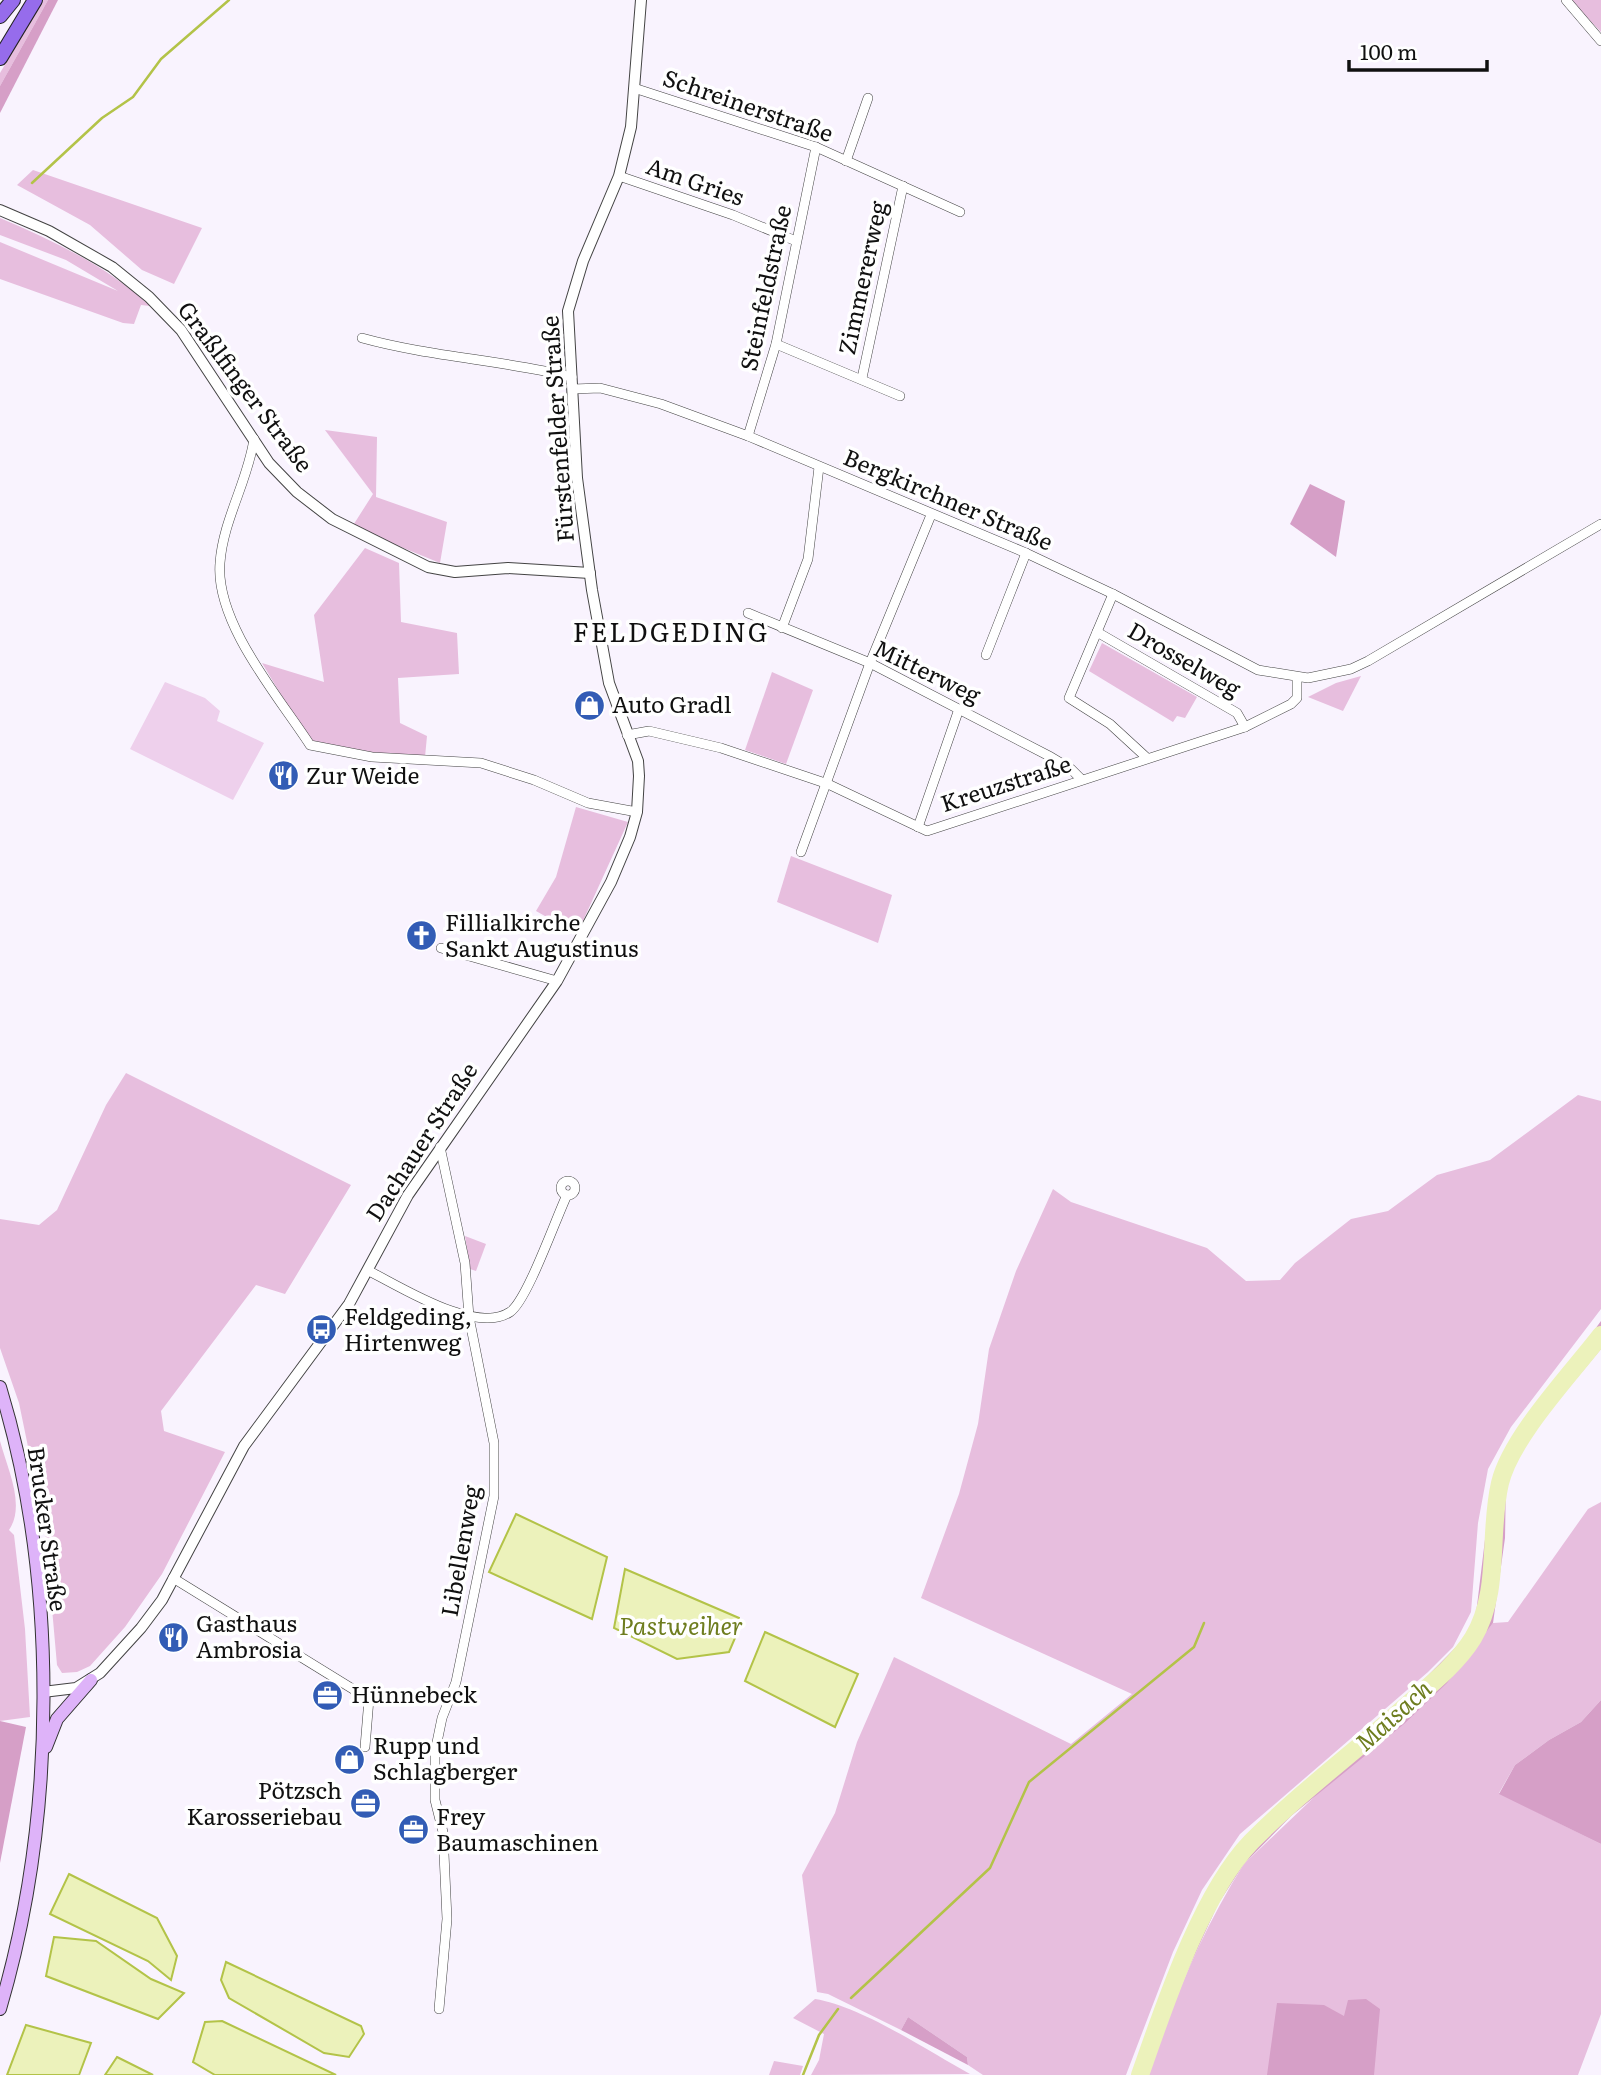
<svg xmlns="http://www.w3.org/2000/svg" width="1601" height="2075" font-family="Literata,serif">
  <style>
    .green { fill: #e7bede }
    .forest { fill: #d69fc7 }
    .pitch { fill: #eed0ec }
    .water { fill: #ecf2bb; stroke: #b3c348; stroke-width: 2 }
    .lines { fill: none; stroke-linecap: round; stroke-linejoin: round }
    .stream { stroke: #b3c348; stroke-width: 2.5 }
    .river { stroke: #ecf2bb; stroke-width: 18 }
    .minor-casing { stroke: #434343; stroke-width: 10 }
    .tertiary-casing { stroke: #434343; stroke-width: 12 }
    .secondary-casing { stroke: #323232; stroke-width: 14 }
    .trunk-casing { stroke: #212121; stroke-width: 16 }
    .minor { stroke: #fff; stroke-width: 9 }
    .tertiary { stroke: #fff; stroke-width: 10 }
    .secondary { stroke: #deb3f9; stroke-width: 12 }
    .trunk { stroke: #966cec; stroke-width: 14 }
    .labels { text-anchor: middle; stroke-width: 7; stroke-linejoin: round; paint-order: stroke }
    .street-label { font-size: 23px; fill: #101010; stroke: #fff }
    .poi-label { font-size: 23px; fill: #101010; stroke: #fff; text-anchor: start }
    .water-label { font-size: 24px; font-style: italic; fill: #6e7d1f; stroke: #fff }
    .quarter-label { font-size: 26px; letter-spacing: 2px; fill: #101010; stroke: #fff }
  </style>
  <rect width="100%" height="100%" fill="#f9f3fe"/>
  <g class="green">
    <polygon points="43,0 48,0 0,86 0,73"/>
    <polygon points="1572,0 1601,0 1601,32 1574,4"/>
    <polygon points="33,170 202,228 174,284 142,270 90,225 17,185"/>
    <path d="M 0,218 C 54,241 107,266 150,306 L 141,305 L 134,324 L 123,323 L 0,279 L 0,242 L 118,291 L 66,260 L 0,235 Z"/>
    <polygon points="325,430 377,437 376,497 447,522 440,563 352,527 373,494"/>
    <polygon points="365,548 399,563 401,622 457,633 459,674 398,678 400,723 427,736 425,757 370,756 311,745 262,663 324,682 314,615"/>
    <polygon points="1102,643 1197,697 1185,718 1177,716 1173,722 1089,671"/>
    <polygon points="772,672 813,690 786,764 745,750"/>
    <polygon points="1361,676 1343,711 1308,697 1336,683"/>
    <polygon points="576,807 628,822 577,934 536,911 556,877"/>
    <polygon points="791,856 892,895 878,943 777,902"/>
    <polygon points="126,1073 351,1185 285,1294 256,1285 161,1411 164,1431 225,1452 162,1574 125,1627 90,1666 77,1672 62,1673 57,1665 45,1529 19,1403 0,1348 0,1219 39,1225 57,1210 106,1105"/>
    <polygon points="1578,1095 1601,1101 1601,1309 1511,1427 1488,1469 1478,1523 1471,1612 1453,1647 1428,1672 1240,1834 1202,1890 1173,1952 1126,2075 983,2075 968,2065 967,2057 908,2017 901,2030 828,1994 817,1992 802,1875 835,1813 857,1742 894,1657 1071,1744 1132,1694 921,1598 959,1494 978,1424 989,1349 1016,1271 1053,1189 1071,1202 1207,1248 1246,1281 1280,1280 1295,1263 1351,1219 1388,1211 1437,1175 1490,1160"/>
    <polygon points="465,1236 486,1244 476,1271 470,1269"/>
    <path d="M 0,1441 C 7,1468 26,1505 9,1530 L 14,1535 L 25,1629 L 30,1717 L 0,1721 Z"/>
    <path d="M 1601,1502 L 1601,1700 L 1581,1722 L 1549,1740 L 1515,1765 L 1499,1793 L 1601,1844 L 1601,2014 L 1578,2075 L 1147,2075 C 1173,2002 1202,1930 1244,1864 L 1479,1640 L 1493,1623 L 1508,1622 L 1588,1509 Z"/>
    <path d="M 815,1999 C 861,2006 928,2051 970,2074 L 811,2075 L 819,2060 L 824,2034 L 793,2018 Z"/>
    <polygon points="774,2061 803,2066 800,2075 769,2075"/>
  </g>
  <g class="forest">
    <polygon points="48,0 58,0 0,113 0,86"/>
    <polygon points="1310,484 1345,501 1336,557 1290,524"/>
    <polygon points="1601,1321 1601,1349 1523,1443 1506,1479 1505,1538 1493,1623 1447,1683 1404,1724 1291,1816 1244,1864 1218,1904 1171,2007 1147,2075 1134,2075 1183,1943 1240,1844 1379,1725 1463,1640 1476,1614 1490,1498 1505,1451"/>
    <polygon points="1601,1700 1601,1844 1499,1794 1515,1765 1549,1740 1581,1722"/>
    <polygon points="0,1721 26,1727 0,1863"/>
    <polygon points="1366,1999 1380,2009 1374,2075 1267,2075 1277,2003 1324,2005 1344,2016 1348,2000"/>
    <polygon points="908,2017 967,2057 968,2065 901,2030"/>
  </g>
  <polygon class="pitch" points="165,682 205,698 220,711 217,721 264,743 233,800 130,749"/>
  <g class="water">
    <polygon points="516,1514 607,1557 592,1619 489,1572"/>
    <polygon points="625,1569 739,1618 738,1631 729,1652 677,1659 614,1628"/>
    <polygon points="765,1632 858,1674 835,1727 745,1681"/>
    <polygon points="69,1874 157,1918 177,1956 171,1980 148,1961 50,1914"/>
    <polygon points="54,1937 96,1941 151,1979 184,1993 158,2019 46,1976"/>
    <polygon points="226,1962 361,2026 364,2034 349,2057 324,2053 229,1998 221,1980"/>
    <polygon points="222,2021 336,2075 215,2075 193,2062 205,2022"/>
    <polygon points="26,2025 91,2043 79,2075 7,2075"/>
    <polygon points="117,2057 153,2075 105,2075"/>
  </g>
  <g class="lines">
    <g class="stream">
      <polyline points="32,183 102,118 133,97 161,59 229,0"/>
      <polyline points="851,1998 990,1868 1029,1782 1194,1647 1204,1623"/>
      <polyline points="803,2075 819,2035 838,2009"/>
    </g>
    <path class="river" d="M 1140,2075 C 1164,2007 1201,1894 1251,1842 C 1298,1794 1356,1751 1406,1706 C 1429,1686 1457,1664 1473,1638 C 1501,1592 1488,1533 1500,1483 C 1511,1437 1571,1374 1601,1335"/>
    <defs>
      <g id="minor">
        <polyline points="1566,0 1601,41"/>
        <polyline points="637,89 816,147 960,212"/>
        <polyline points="846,161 868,98"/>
        <polyline points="619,176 733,215 796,241"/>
        <path d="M 362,338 C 431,357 503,360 572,377"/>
        <polyline points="776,344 900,396"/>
        <polyline points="862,378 903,186"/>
        <polyline points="573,389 600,388 661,404 748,436 1026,553 1113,594 1258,670 1308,678 1351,669 1368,661 1601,524"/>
        <polyline points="748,436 776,344 816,147"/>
        <path d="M 254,439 C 248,481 223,520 220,563 C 215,623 279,697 310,745 L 372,757 L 481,763 L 534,780 L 588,803 L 637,812"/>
        <polyline points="1113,594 1069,698 1110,724 1147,758"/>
        <polyline points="748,613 870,663 1051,757 1071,769 1081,779"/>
        <polyline points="782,628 808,559 819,467"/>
        <polyline points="1097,632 1237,713 1245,727"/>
        <polyline points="986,655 1026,553"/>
        <polyline points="627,735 649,731 721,748 828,784 927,831 1245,727 1291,704 1297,698 1297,678"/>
        <polyline points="918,827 959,709"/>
        <polyline points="801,852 870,663 931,515"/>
        <polyline points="441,948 557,981"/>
        <circle cx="568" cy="1188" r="7"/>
        <path d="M 369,1271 C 401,1287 476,1335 510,1312 C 527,1301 556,1218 567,1195"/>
        <polyline points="173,1578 369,1699 365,1747"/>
        <polyline points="439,2009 447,1919 443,1832 435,1800 435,1752 442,1718 456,1682 494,1496 494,1443 469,1317 465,1263 440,1147"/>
      </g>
      <g id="tertiary">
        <polyline points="0,210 49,231 112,267 149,297 181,330 269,463 297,492 332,519 428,567 455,572 508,568 590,573"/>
        <polyline points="43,1692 76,1688 100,1673 141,1628 162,1600 244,1446 349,1304 408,1195 557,981 611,882 630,837 637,812 639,776 638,761 609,683 592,590 577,478 568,311 583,261 619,176 631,127 641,0"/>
      </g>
      <g id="secondary">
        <path d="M 0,1387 C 59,1580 57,1816 0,2009"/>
        <polyline points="46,1747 57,1719 91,1680"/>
      </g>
      <g id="trunk">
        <polyline points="0,16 13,0"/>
        <polyline points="0,58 35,0"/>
      </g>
    </defs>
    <use href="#minor" class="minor-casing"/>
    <use href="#tertiary" class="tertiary-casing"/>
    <use href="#secondary" class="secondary-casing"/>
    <use href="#trunk" class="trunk-casing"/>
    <use href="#minor" class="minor"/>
    <use href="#tertiary" class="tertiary"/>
    <use href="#secondary" class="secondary"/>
    <use href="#trunk" class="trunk"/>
  </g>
  <defs>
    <symbol id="shop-disc" viewBox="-11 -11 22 22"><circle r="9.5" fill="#325cb5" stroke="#fff"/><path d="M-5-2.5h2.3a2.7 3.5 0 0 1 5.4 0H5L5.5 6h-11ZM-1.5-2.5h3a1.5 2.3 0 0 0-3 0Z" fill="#fff"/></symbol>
    <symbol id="restaurant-disc" viewBox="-11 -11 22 22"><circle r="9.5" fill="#325cb5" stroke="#fff"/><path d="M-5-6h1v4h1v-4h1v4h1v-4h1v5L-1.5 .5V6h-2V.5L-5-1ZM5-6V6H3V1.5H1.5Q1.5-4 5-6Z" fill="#fff"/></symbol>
    <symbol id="church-disc" viewBox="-11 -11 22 22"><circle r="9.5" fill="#325cb5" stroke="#fff"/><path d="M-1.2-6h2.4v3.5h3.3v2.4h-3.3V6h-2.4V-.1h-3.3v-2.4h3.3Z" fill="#fff"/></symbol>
    <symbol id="bus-disc" viewBox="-11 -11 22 22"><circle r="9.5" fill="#325cb5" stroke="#fff"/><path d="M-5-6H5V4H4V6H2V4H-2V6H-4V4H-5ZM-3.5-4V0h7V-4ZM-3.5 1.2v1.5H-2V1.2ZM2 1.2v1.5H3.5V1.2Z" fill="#fff"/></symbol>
    <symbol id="office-disc" viewBox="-11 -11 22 22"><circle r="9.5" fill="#325cb5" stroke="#fff"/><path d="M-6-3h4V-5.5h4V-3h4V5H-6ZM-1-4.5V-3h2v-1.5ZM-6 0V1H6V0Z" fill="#fff"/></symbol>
  </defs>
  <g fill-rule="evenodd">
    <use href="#shop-disc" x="572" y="688" width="35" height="35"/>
    <use href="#restaurant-disc" x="266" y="758" width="35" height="35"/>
    <use href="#church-disc" x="404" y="918" width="35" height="35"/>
    <use href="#bus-disc" x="304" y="1312" width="35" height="35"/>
    <use href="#restaurant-disc" x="156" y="1620" width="35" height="35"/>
    <use href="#office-disc" x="310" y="1678" width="35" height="35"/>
    <use href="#shop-disc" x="332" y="1742" width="35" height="35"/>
    <use href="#office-disc" x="348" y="1786" width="35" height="35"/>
    <use href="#office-disc" x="396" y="1812" width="35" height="35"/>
  </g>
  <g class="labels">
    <g class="street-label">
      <text transform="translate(748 106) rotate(19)" y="8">Schreinerstraße</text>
      <text transform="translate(695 182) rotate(19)" y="8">Am Gries</text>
      <text transform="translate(863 278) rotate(-78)" y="8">Zimmererweg</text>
      <text transform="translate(766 288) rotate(-78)" y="8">Steinfeldstraße</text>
      <text transform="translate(245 387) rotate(53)" y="8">Graßlfinger Straße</text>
      <text transform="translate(558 429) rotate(-94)" y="8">Fürstenfelder Straße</text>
      <text transform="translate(948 500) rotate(23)" y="8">Bergkirchner Straße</text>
      <text transform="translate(1184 660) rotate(30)" y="8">Drosselweg</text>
      <text transform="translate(927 672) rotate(26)" y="8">Mitterweg</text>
      <text transform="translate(1006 784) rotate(-18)" y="8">Kreuzstraße</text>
      <text transform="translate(422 1142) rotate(-57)" y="8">Dachauer Straße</text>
      <text transform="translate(47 1529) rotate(82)" y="8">Brucker Straße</text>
      <text transform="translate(461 1551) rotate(-80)" y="8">Libellenweg</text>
    </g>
    <g class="poi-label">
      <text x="612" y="713">Auto Gradl</text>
      <text x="306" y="784">Zur Weide</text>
      <text x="445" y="931">Fillialkirche<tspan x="445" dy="26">Sankt Augustinus</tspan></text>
      <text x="344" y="1325">Feldgeding,<tspan x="344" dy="26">Hirtenweg</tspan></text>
      <text x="196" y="1632">Gasthaus<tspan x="196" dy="26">Ambrosia</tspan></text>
      <text x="351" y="1703">Hünnebeck</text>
      <text x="373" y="1754">Rupp und<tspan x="373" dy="26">Schlagberger</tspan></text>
      <text x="342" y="1799" text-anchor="end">Pötzsch<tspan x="342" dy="26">Karosseriebau</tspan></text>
      <text x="436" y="1825">Frey<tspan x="436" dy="26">Baumaschinen</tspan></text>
    </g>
    <g class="water-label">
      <text x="681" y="1635">Pastweiher</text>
      <text transform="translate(1394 1716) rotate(-42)" y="8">Maisach</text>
    </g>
    <g class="quarter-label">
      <text x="671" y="642">FELDGEDING</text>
    </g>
  </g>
  <path d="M1349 60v10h138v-10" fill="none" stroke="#101010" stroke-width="3.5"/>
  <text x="1360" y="60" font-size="21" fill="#101010" stroke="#ffffff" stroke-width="5" paint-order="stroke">100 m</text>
</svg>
